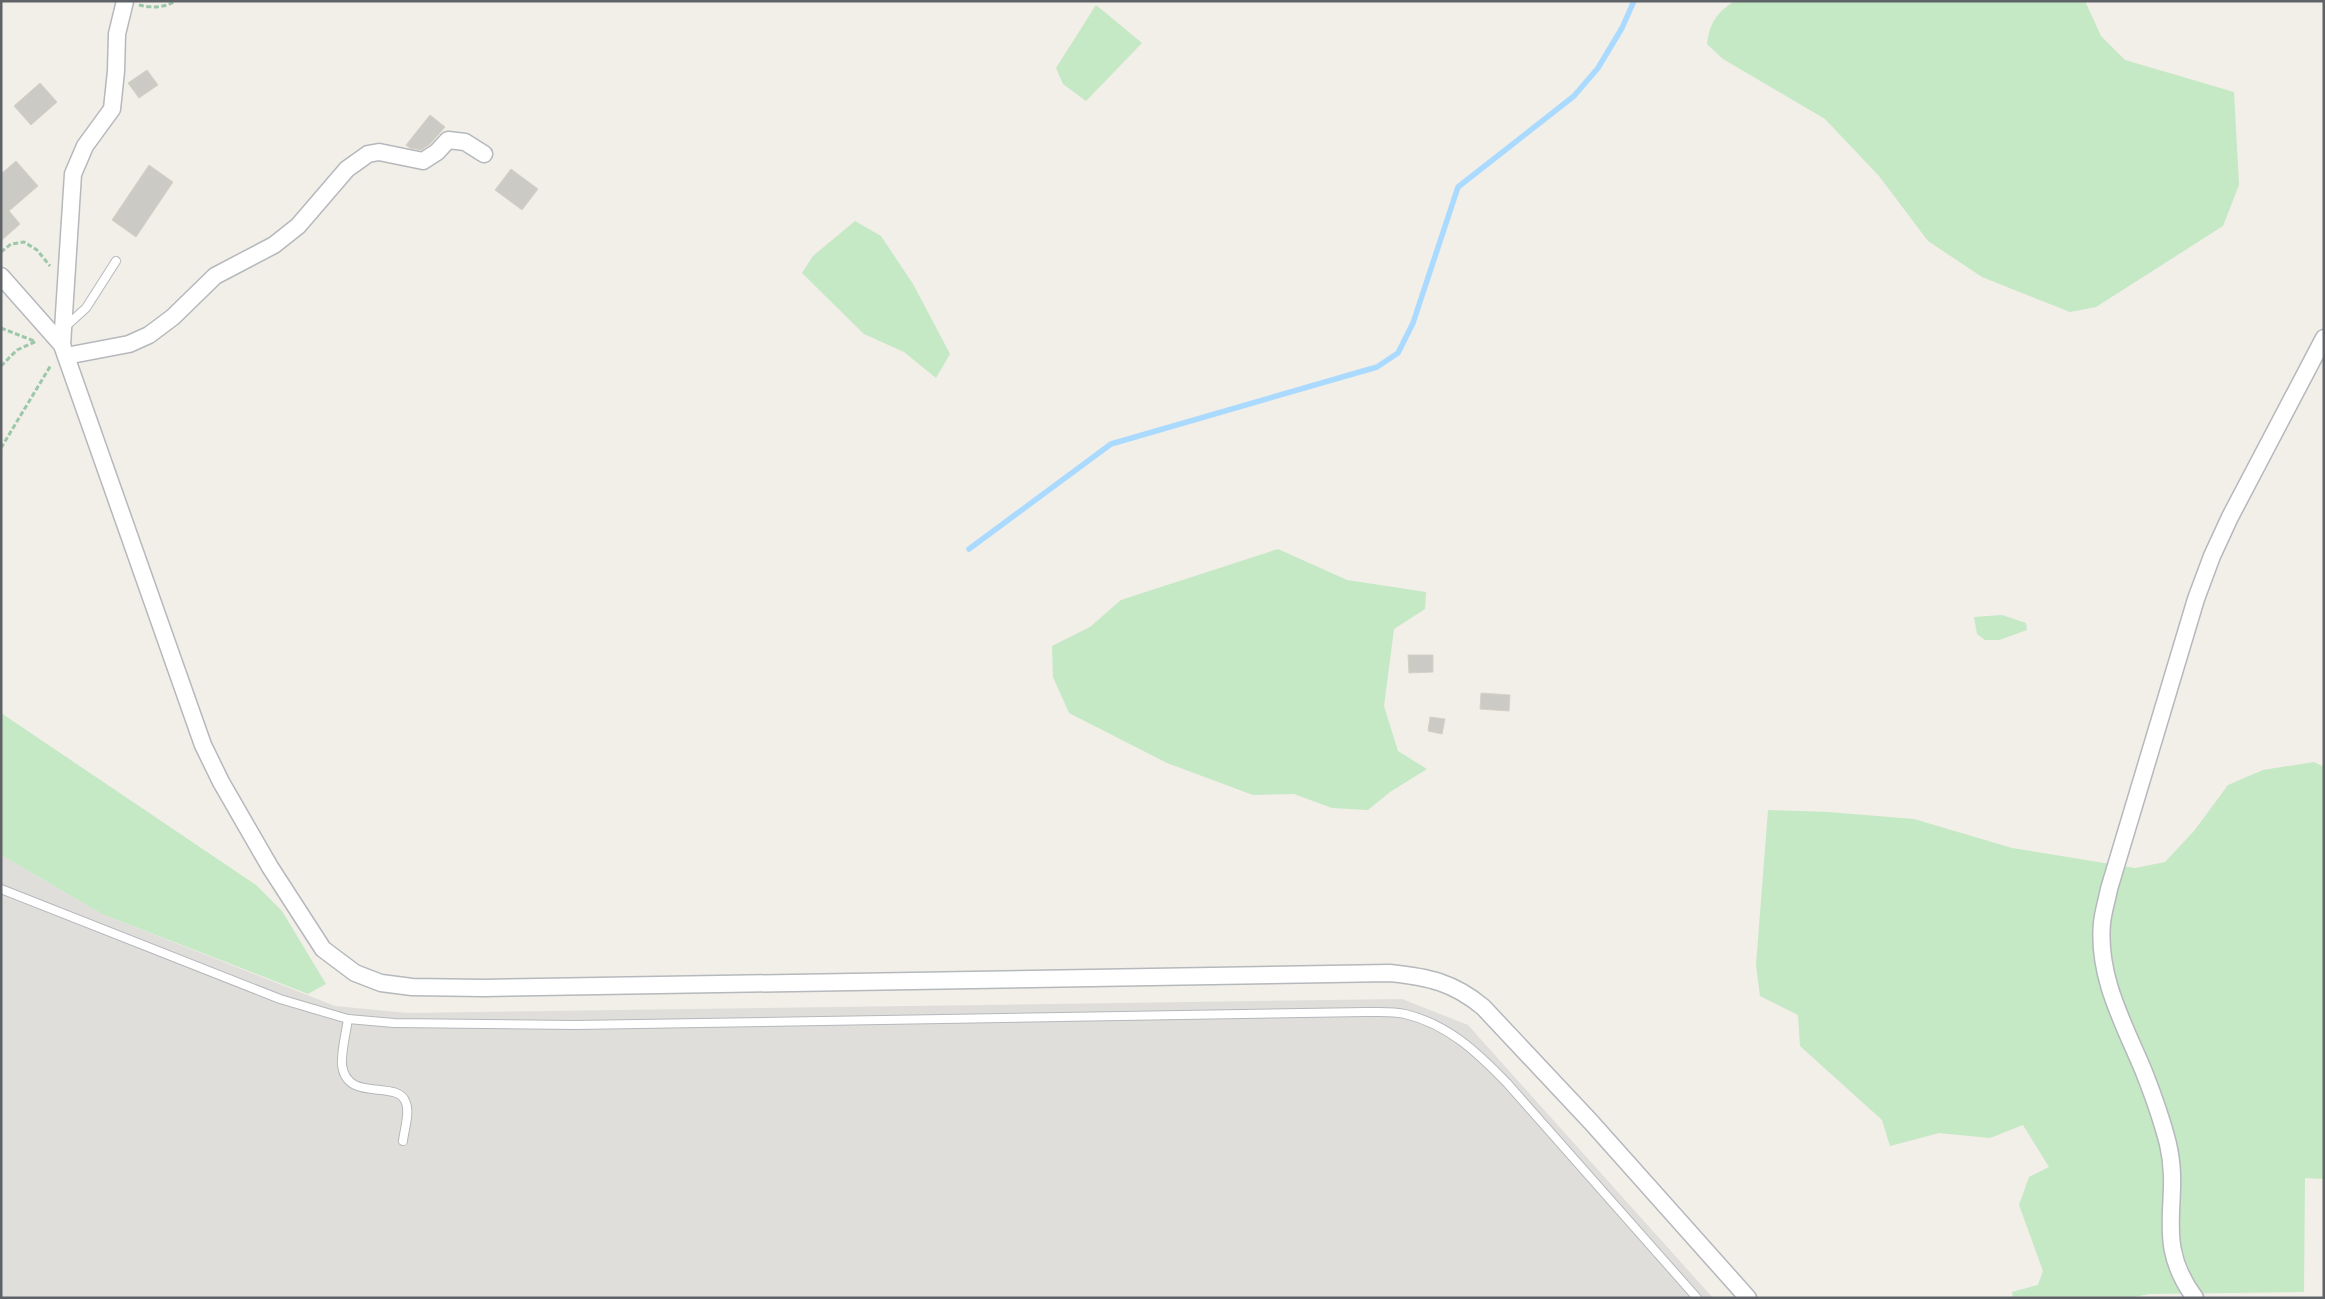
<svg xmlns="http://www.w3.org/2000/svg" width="2325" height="1299" font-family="Quicksand,sans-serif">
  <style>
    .industrial { fill: #e0deda }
    .green { fill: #c5e8c5 }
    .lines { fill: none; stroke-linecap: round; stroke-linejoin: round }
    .stream { stroke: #aadaff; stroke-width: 5.5 }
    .building { fill: #cccac5; stroke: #d6d1c6 }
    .lane-casing { stroke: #b5b8bc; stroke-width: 10 }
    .street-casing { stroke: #b5b8bc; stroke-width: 19 }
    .path { stroke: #9cc7a9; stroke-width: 3; stroke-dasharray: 5 2.5; stroke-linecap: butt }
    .lane { stroke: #fff; stroke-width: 8 }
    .street { stroke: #fff; stroke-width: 16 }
  </style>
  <rect width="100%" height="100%" fill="#f1efe8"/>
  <polygon class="industrial" points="1,855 102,914 335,1006 408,1013 1402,999 1468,1025 1713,1298 1,1298"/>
  <g class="green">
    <path d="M 1734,1 L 2085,1 L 2101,36 L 2125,60 L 2234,92 L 2239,185 L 2223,226 L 2096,307 L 2070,312 L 1982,277 L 1928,241 L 1879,176 L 1825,119 L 1723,59 L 1707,44 C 1710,22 1716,14 1734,1 Z"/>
    <polygon points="1096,5 1142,43 1086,101 1063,84 1056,68"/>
    <polygon points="855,221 881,236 913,284 950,354 936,378 904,352 864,334 802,273 813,256"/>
    <polygon points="1278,549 1347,580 1426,592 1425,609 1394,629 1384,706 1398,751 1427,769 1390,792 1368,810 1332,808 1294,794 1253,795 1167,763 1069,713 1053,677 1052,646 1090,627 1121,600"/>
    <polygon points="2002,615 2026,623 2027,630 1999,640 1985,640 1977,634 1974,617"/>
    <polygon points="1,713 256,885 282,911 326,984 308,994 102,914 1,855"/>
    <polygon points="2314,762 2324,767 2324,1179 2305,1178 2304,1292 2149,1294 2129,1298 2013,1298 2012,1292 2038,1285 2043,1271 2019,1205 2029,1177 2049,1167 2023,1125 1990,1138 1939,1133 1890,1146 1882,1120 1800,1046 1798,1015 1760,996 1756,965 1768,810 1828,812 1914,819 2012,848 2135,868 2165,862 2194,831 2228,785 2263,770"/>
  </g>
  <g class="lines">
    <polyline class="stream" points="969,549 1111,444 1377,367 1398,353 1413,323 1458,187 1574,96 1598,68 1622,28 1634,1"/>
  </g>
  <g class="building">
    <polygon points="147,70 158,85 139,98 128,83"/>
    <polygon points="40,83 57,102 31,125 14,106"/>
    <polygon points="430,115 445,127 430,144 421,150 410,148 406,145"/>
    <polygon points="16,161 38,186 9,211 20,224 1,241 1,174"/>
    <polygon points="149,165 173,182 136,237 112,220"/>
    <polygon points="511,169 538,189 522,210 495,190"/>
    <polygon points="1408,655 1433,655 1433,672 1409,673"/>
    <polygon points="1481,693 1510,695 1509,711 1480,709"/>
    <polygon points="1430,717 1445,719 1442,734 1428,731"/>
  </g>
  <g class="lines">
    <defs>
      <g id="lane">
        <polyline points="65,327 86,308 116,261"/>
        <path d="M 1,889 L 280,999 L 348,1019 L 394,1023 L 575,1025 L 1366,1012 C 1379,1012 1393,1011 1405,1014 C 1448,1024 1478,1053 1507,1083 L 1697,1298"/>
        <path d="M 348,1019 C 346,1033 341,1051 342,1065 C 347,1104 398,1078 406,1103 C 410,1113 404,1131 403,1141"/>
      </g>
      <g id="street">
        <path d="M 1,276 L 62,345 L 203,745 L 221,782 L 270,867 L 323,949 L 355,973 L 381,983 L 412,987 L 483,988 L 1390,973 C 1428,977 1453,982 1483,1007 L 1591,1122 L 1748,1298"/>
        <polyline points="62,345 73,174 85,146 112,109 116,71 117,34 125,1"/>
        <polyline points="66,356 129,344 149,335 173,317 215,276 274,245 298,226 347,169 368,154 379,152 423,161 437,152 448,140 465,142 484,154"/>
        <path d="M 2195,1298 C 2152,1240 2182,1203 2168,1144 C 2162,1120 2153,1095 2144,1072 C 2124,1024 2097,977 2102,923 C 2103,912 2107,900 2109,889 L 2196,599 L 2212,556 L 2230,517 L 2324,338"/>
      </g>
    </defs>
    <use href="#lane" class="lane-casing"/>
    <use href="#street" class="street-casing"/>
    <g class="path">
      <path d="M 139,5 C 150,8 166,8 175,1"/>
      <polyline points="1,252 11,244 24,242 37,250 50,266"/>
      <polyline points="1,328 34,341"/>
      <polyline points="1,366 17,350 37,341"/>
      <polyline points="1,448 51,365"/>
    </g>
    <use href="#lane" class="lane"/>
    <use href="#street" class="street"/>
  </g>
  <rect width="2325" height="1299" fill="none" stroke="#5f6368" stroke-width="5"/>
</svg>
